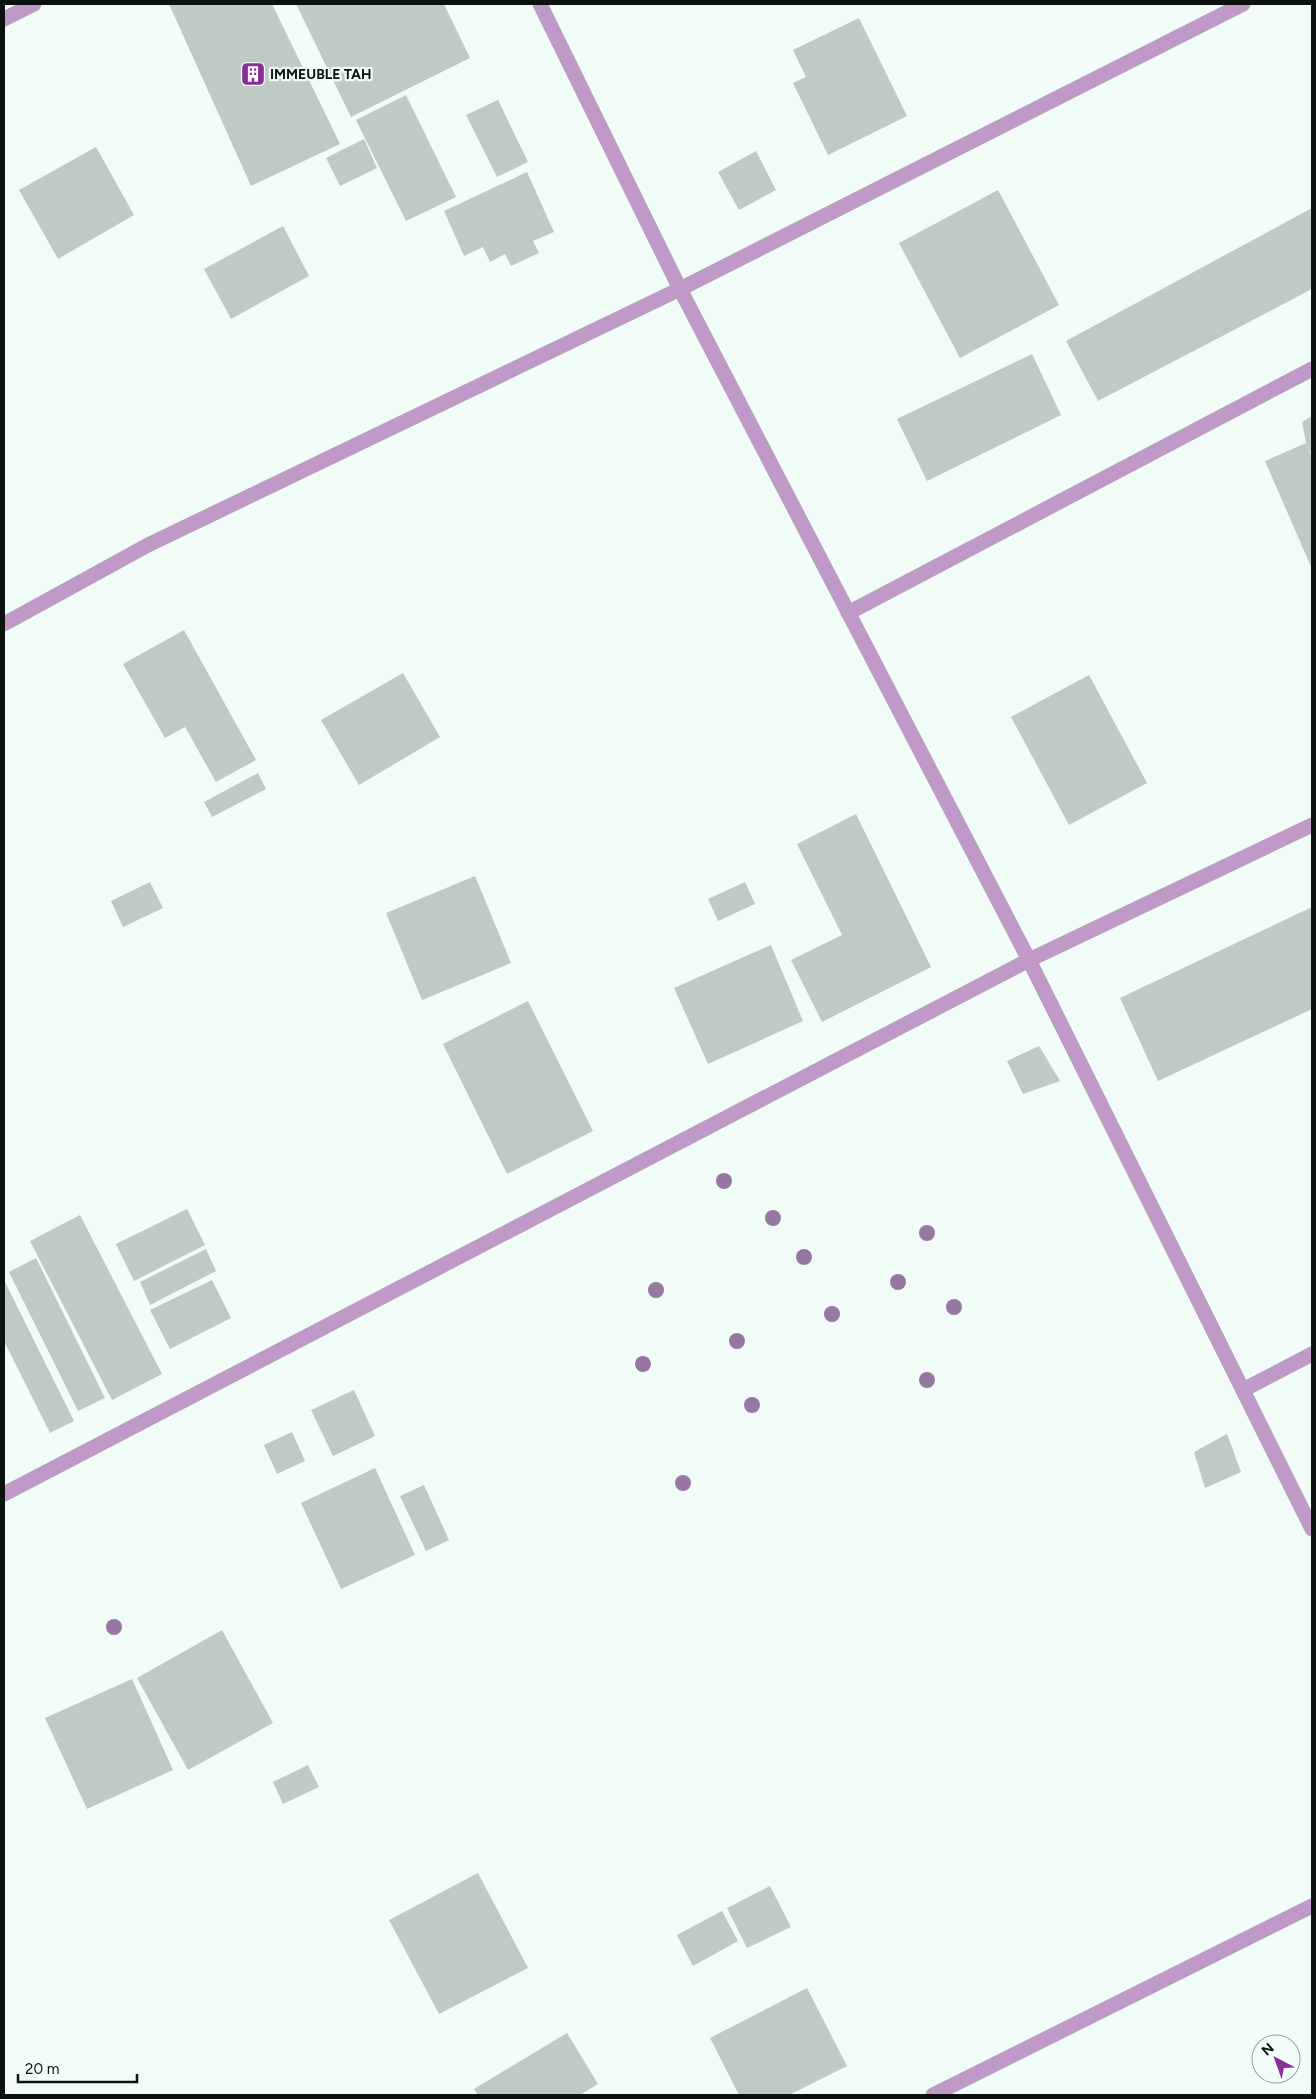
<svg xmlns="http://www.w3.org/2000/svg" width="1316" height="2099" font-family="Figtree,sans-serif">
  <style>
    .building { fill: #bfcac7 }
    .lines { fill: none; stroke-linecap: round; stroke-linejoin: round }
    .minor { stroke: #bf9ac6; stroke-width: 15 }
    .tree { fill: #9777a1 }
    .labels { text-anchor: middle; stroke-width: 4.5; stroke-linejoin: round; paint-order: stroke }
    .poi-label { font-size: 14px; font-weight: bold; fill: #0d1110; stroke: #f1fcf9; text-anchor: start }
  </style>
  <rect width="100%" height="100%" fill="#f1fcf9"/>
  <g class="building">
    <polygon points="169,4 272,4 340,144 251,186"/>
    <polygon points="296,4 444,4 470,58 351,117"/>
    <polygon points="859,18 907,116 828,155 793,83 806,77 793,50"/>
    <polygon points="406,95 456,197 406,221 356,120"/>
    <polygon points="498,100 528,162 497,177 466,115"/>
    <polygon points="364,139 377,168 340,186 326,158"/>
    <polygon points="96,147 134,215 58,259 19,190"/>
    <polygon points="756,151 776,190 739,210 718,172"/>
    <polygon points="527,172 554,232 533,241 539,253 511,266 505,254 490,262 483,247 464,256 444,211"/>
    <polygon points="998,190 1059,305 960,358 899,243"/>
    <polygon points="1312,208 1312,289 1098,401 1066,341"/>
    <polygon points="283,226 309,276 231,319 204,269"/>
    <polygon points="1032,354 1061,415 927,481 897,419"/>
    <polygon points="1312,416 1312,455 1307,445 1312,458 1312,569 1265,461 1306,443 1302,422"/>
    <polygon points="184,630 256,760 216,782 185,727 165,738 123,664"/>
    <polygon points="403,673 440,737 359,785 321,720"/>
    <polygon points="1089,675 1147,783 1069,825 1011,717"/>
    <polygon points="258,773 266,789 212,817 204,802"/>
    <polygon points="856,814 931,967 822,1022 791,960 842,935 797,844"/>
    <polygon points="475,876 511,963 422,1000 386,913"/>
    <polygon points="150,882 163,908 123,927 111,901"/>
    <polygon points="745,882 755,904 718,921 708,899"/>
    <polygon points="1312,907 1312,1009 1158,1081 1120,998"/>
    <polygon points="771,945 803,1021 708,1064 674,988"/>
    <polygon points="528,1001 593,1131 507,1174 443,1044"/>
    <polygon points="1039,1046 1060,1081 1023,1094 1007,1061"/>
    <polygon points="187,1209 205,1245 134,1281 116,1244"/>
    <polygon points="80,1215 162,1374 112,1400 30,1241"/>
    <polygon points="206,1249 216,1271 150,1305 140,1282"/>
    <polygon points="36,1258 105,1398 78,1411 9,1272"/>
    <polygon points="4,1280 74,1421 50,1433 4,1341"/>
    <polygon points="212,1280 231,1318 170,1349 150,1310"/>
    <polygon points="354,1390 375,1436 333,1456 311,1410"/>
    <polygon points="292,1432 305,1461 277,1474 264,1445"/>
    <polygon points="1227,1434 1241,1472 1205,1488 1194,1452"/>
    <polygon points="375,1468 415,1555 341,1589 301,1503"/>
    <polygon points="424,1485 449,1540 426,1551 400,1496"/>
    <polygon points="222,1630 273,1723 188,1770 137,1678"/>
    <polygon points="132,1679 173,1770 87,1809 45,1718"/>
    <polygon points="308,1765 319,1787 283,1804 273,1782"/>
    <polygon points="478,1873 528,1968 439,2014 389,1920"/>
    <polygon points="770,1886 791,1927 747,1948 727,1908"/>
    <polygon points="722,1911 738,1941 693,1966 677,1935"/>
    <polygon points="807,1988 847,2066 789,2095 739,2095 710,2038"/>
    <polygon points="567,2033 598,2084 580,2095 478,2095 474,2089"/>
  </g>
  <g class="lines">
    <g class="minor">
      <polyline points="540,4 680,289 1029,960 1312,1529"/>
      <polyline points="4,19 34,4"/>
      <polyline points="848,613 1312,369"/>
      <polyline points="4,624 148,545 680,289 1243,4"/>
      <polyline points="1243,1390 1312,1354"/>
      <polyline points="4,1494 1029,960 1312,825"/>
      <polyline points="933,2095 1312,1906"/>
    </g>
  </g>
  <g class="tree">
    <circle cx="724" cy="1181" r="8"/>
    <circle cx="773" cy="1218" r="8"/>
    <circle cx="927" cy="1233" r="8"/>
    <circle cx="804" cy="1257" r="8"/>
    <circle cx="898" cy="1282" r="8"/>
    <circle cx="656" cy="1290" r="8"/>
    <circle cx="954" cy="1307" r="8"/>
    <circle cx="832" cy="1314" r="8"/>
    <circle cx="737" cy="1341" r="8"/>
    <circle cx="643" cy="1364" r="8"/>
    <circle cx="927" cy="1380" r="8"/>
    <circle cx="752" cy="1405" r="8"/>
    <circle cx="683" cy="1483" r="8"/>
    <circle cx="114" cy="1627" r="8"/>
  </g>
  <defs>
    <symbol id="building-square" viewBox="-11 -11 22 22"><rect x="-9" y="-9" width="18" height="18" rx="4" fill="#892e99" stroke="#f1fcf9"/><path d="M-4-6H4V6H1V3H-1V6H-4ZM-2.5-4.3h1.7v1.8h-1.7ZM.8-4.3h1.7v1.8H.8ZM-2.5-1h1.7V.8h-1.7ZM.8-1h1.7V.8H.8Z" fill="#fff"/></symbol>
  </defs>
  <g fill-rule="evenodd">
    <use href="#building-square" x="239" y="60" width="28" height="28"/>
  </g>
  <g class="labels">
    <g class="poi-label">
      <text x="270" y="79">IMMEUBLE TAH</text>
    </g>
  </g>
  <rect width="1316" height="2099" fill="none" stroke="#0d1110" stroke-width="10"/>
  <g transform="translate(1276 2059) rotate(319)"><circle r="24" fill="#f1fcf9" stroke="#969e9c"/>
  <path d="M0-4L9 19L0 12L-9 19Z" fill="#892e99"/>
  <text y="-8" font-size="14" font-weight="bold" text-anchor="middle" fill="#0d1110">N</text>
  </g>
  <path d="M18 2074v8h119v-8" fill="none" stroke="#0d1110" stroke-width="2.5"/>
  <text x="25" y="2074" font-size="15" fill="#0d1110" stroke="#f1fcf9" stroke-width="4" paint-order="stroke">20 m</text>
</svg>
